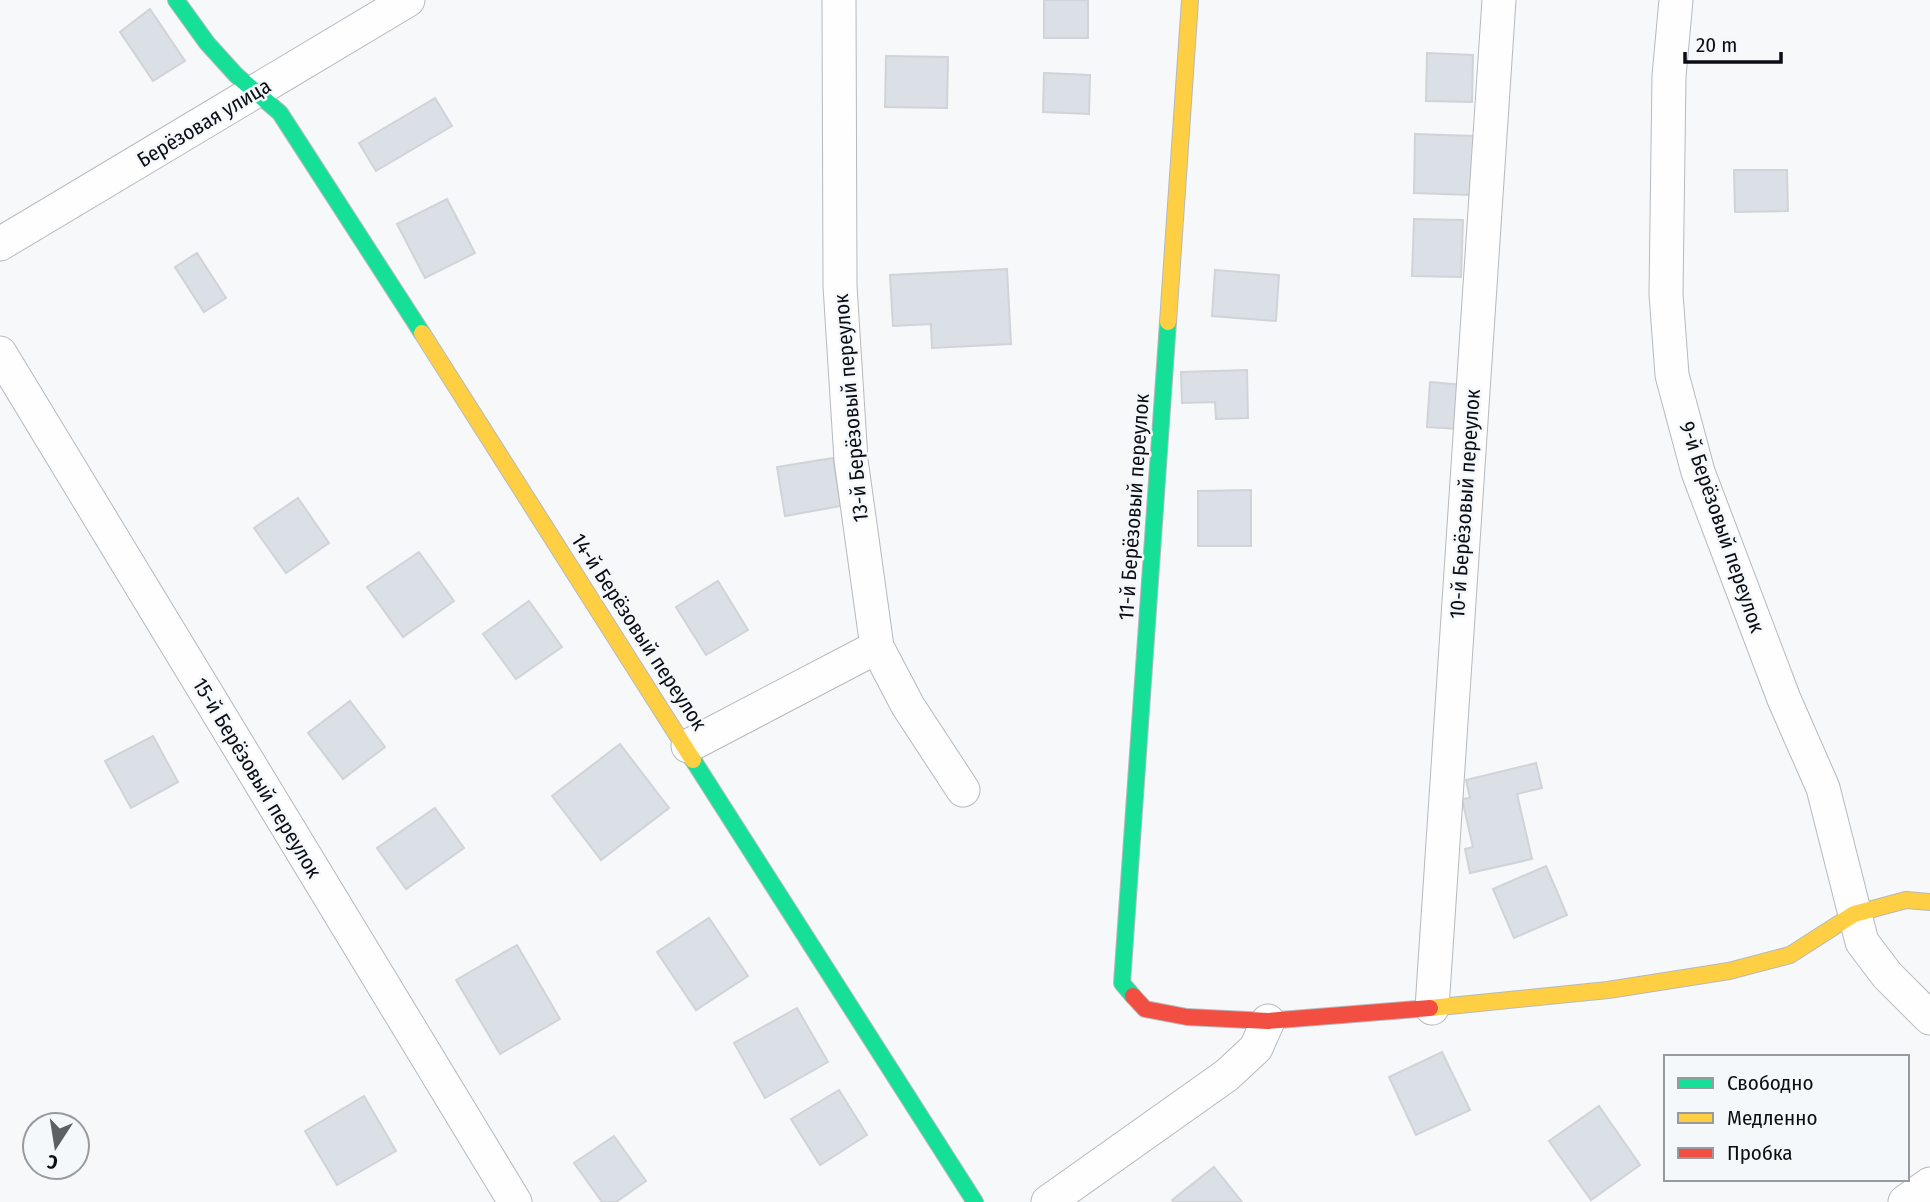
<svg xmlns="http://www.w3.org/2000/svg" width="1930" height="1202" font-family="'Fira Sans Condensed',sans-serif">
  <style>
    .building { fill: #dbe0e6; stroke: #d0d3d7; stroke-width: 2 }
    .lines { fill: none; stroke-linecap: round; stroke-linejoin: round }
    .street-casing { stroke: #b6b9bd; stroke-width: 35 }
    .fast-casing { stroke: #b6b9bd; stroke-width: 18 }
    .slow-casing { stroke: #b6b9bd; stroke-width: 18 }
    .jam-casing { stroke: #b6b9bd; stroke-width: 18 }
    .street { stroke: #fefefe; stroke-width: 33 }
    .fast { stroke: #16e098; stroke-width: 16 }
    .slow { stroke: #ffcf43; stroke-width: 16 }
    .jam { stroke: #f24e42; stroke-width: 16 }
    .labels { text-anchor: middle; stroke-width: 5; stroke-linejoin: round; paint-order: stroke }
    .street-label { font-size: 21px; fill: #0a0e14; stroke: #f5f8fb }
  </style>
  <rect width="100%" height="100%" fill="#f6f8fa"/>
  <g class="building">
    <rect x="1044" y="0" width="44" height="38"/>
    <polygon points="150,9 185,61 153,81 120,32"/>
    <polygon points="1427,53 1473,55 1472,102 1426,101"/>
    <polygon points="886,56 948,57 947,108 885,107"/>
    <polygon points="1044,73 1090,75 1089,114 1043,112"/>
    <polygon points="435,98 452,126 376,171 359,143"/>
    <polygon points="1415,134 1474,136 1472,195 1414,193"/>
    <polygon points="1734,170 1787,170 1788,211 1735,212"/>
    <polygon points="447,199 475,253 425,278 397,224"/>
    <polygon points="1414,219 1463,220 1461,277 1412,276"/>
    <polygon points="197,253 226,298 204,312 175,267"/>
    <polygon points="1007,269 1011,344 932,348 931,324 893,326 890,275"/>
    <polygon points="1215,270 1279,275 1276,321 1212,316"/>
    <polygon points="1247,370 1248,418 1216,419 1215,402 1182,403 1181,372"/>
    <polygon points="1430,382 1463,385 1460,429 1427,427"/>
    <polygon points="833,458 841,506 785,516 777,467"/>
    <polygon points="1251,490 1251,546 1198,546 1198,491"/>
    <polygon points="298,498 329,543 286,573 254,528"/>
    <polygon points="419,552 454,601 403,637 367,587"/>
    <polygon points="718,581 748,630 706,655 676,607"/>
    <polygon points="529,601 562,647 516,679 483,634"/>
    <polygon points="350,701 385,747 343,779 308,733"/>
    <polygon points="153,736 178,782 131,808 105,761"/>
    <polygon points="620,744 669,808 601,860 552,796"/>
    <polygon points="1536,763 1542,788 1517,794 1532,859 1470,873 1465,849 1473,847 1462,799 1470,798 1466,780"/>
    <polygon points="435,808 464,848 406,889 377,848"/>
    <polygon points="1546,866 1567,915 1514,938 1493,889"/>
    <polygon points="709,918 748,976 696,1010 657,952"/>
    <polygon points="517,945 560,1019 500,1054 456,980"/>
    <polygon points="797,1008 828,1062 765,1098 734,1043"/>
    <polygon points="1442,1052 1470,1110 1416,1135 1389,1077"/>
    <polygon points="839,1090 867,1135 820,1165 791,1119"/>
    <polygon points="364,1096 396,1151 337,1185 305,1131"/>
    <polygon points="1599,1106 1640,1165 1591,1200 1549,1141"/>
    <polygon points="614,1136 646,1181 616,1202 602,1202 574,1163"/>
    <polygon points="1214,1167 1242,1202 1174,1202 1172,1200"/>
  </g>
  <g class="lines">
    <defs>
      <g id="street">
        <polyline points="839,0 840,286 851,460 877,647 908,706 963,790"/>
        <polyline points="1676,0 1669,76 1666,294 1672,375 1698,472 1784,699 1823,788 1862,942 1887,975 1930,1018"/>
        <polyline points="0,244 408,0"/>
        <polyline points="0,353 515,1202"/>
        <polyline points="688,746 877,647"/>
        <polyline points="1432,1008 1499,0"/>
        <polyline points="1048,1202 1227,1075 1256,1048 1268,1021"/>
        <polyline points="1905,1202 1930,1184"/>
      </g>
      <g id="fast">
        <polyline points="176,0 207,43 236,75 280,113 422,333"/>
        <polyline points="693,760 975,1202"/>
        <polyline points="1133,996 1122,983 1168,322"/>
      </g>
      <g id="slow">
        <polyline points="1168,322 1190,0"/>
        <polyline points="422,333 693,760"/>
        <polyline points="1430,1008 1608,990 1729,971 1790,955 1854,914 1906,900 1930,902"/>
      </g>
      <polyline id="jam" points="1133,996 1145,1009 1187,1017 1268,1021 1430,1008"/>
    </defs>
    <use href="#street" class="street-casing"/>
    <use href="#fast" class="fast-casing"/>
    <use href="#slow" class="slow-casing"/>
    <use href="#jam" class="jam-casing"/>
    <use href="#street" class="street"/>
    <use href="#fast" class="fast"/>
    <use href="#slow" class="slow"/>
    <use href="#jam" class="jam"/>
  </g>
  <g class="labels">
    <g class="street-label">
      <text transform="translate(204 123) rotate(-31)" y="7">Берёзовая улица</text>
      <text transform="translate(851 408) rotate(-95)" y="7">13-й Берёзовый переулок</text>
      <text transform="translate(1465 504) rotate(-86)" y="7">10-й Берёзовый переулок</text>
      <text transform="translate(1134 507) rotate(-86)" y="7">11-й Берёзовый переулок</text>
      <text transform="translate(1722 527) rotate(71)" y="7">9-й Берёзовый переулок</text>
      <text transform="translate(639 632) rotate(57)" y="7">14-й Берёзовый переулок</text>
      <text transform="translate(257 778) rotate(59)" y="7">15-й Берёзовый переулок</text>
    </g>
  </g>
  <rect x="1664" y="1055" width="245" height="126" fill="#f5f8fb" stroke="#979a9f" stroke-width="2"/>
  <rect x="1678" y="1078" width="35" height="10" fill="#16e098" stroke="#979a9f" stroke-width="2"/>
  <text x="1727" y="1090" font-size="21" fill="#0a0e14">Свободно</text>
  <rect x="1678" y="1113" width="35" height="10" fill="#ffcf43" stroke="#979a9f" stroke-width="2"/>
  <text x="1727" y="1125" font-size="21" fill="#0a0e14">Медленно</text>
  <rect x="1678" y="1148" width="35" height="10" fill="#f24e42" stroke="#979a9f" stroke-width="2"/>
  <text x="1727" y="1160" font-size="21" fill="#0a0e14">Пробка</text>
  <g transform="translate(56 1146) rotate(192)"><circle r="33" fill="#f5f8fb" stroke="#979a9f" stroke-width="2"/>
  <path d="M0-5L12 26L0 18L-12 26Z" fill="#5d6064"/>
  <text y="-10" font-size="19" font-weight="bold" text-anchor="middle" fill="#0a0e14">С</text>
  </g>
  <path d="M1685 52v10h96v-10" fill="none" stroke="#0a0e14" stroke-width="3.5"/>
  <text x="1696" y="52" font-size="21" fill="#0a0e14" stroke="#f5f8fb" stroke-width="5" paint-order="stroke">20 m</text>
</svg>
